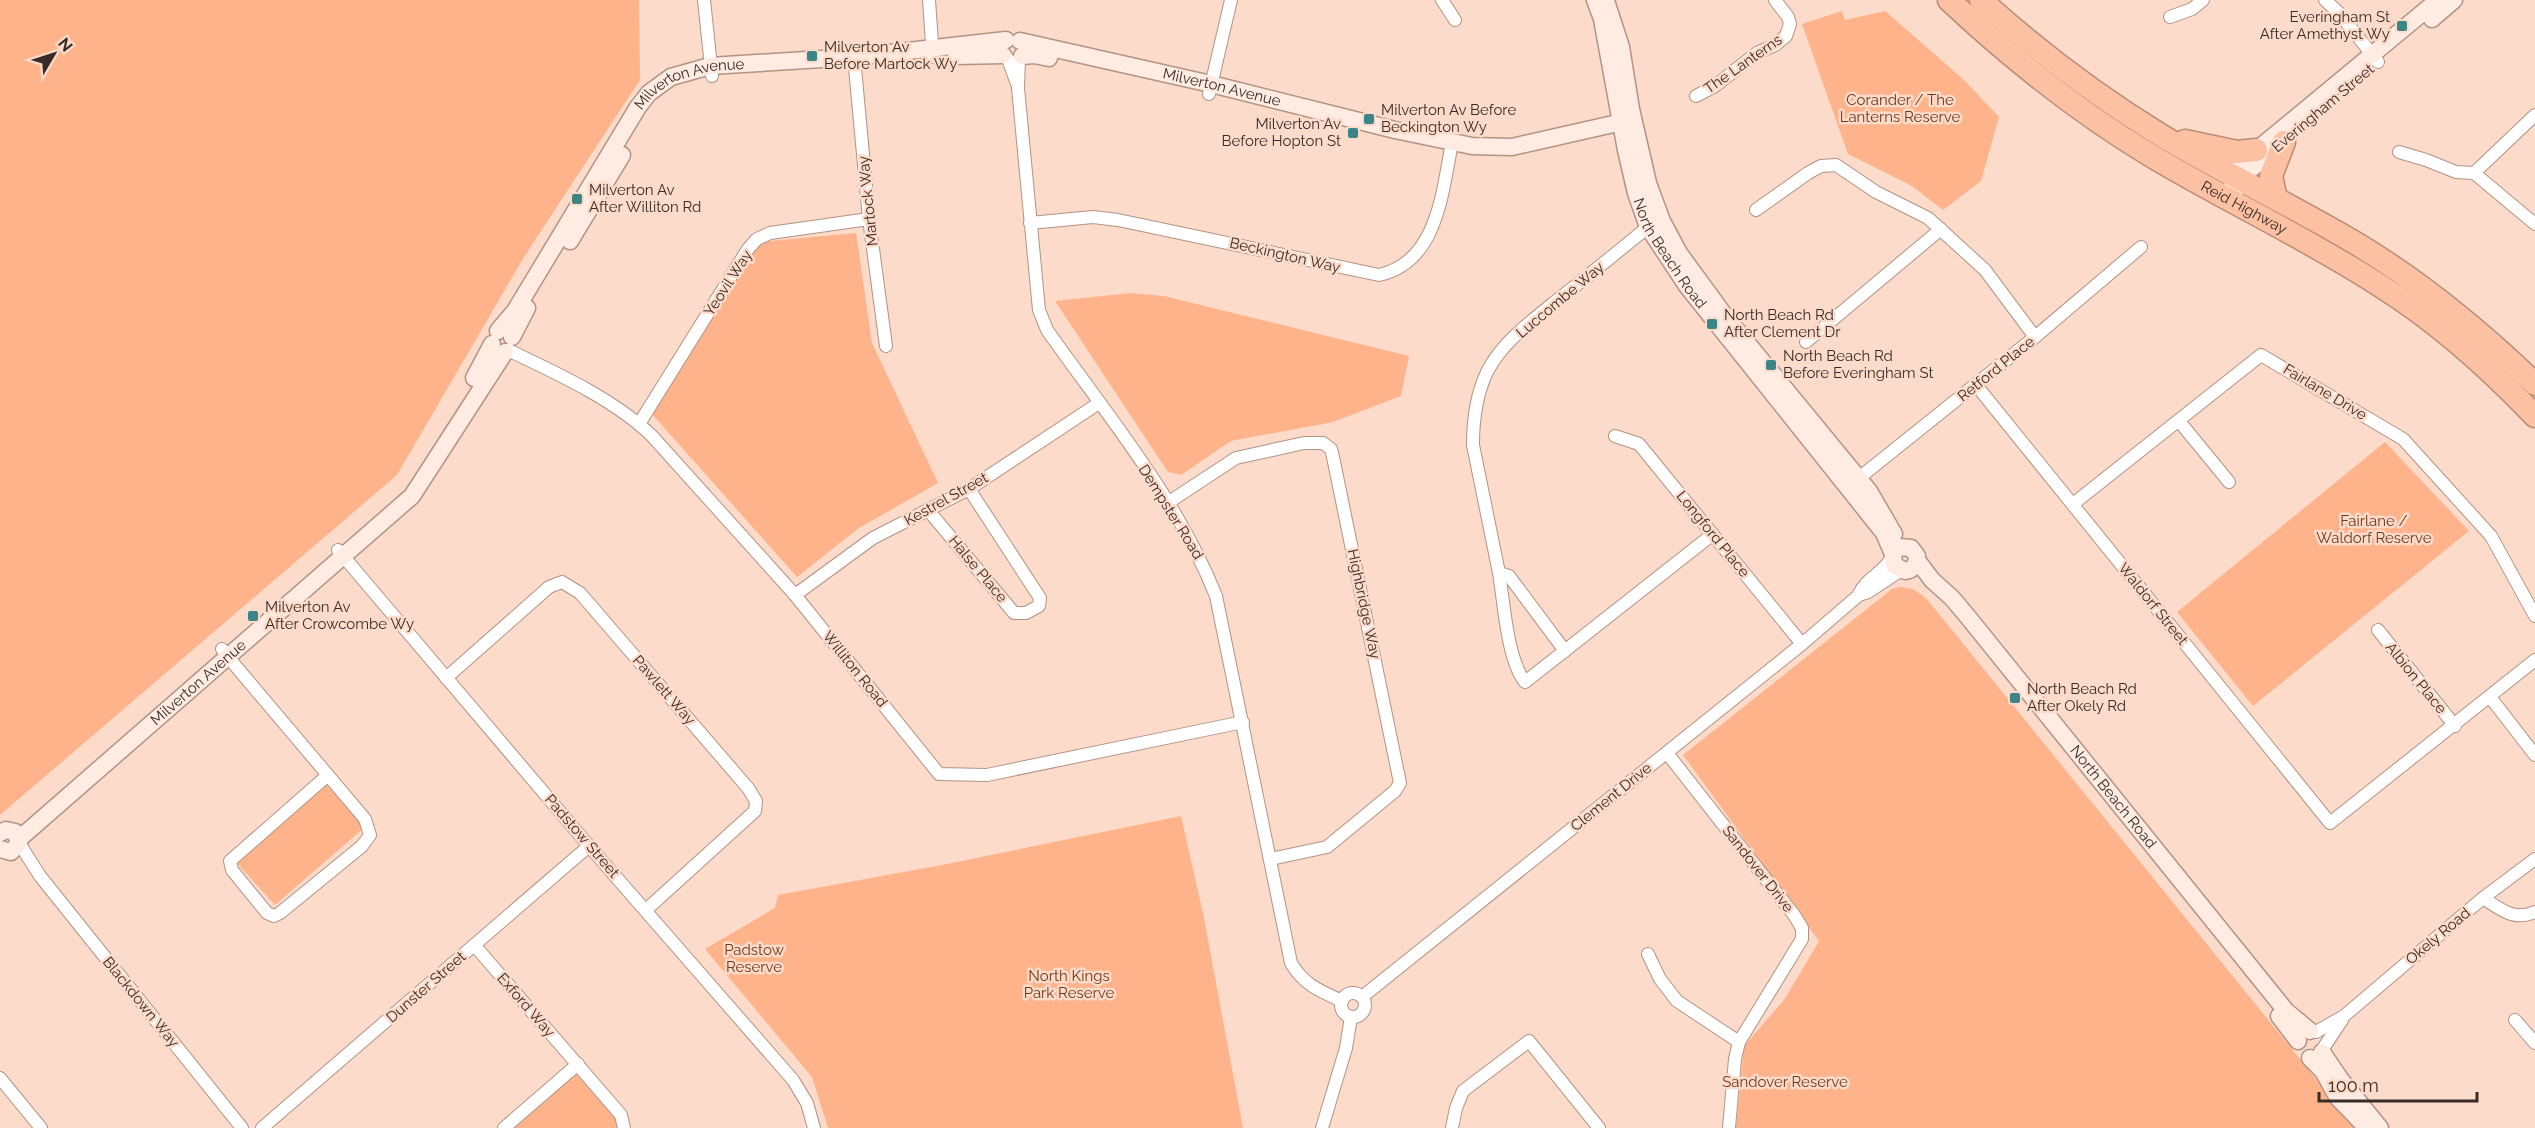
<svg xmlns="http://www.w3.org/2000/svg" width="2535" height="1128" font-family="Raleway,sans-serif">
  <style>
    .green { fill: #ffb38b }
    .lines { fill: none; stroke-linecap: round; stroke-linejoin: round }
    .street-casing { stroke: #b29384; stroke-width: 14 }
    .secondary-casing { stroke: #b29384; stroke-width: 19 }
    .highway-casing { stroke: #b88d77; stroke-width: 25 }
    .street { stroke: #fff; stroke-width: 12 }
    .secondary { stroke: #feece3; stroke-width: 16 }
    .highway { stroke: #fcc1a2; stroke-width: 22 }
    .poi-dot { fill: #3c8587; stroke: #fcdbca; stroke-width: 2 }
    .labels { text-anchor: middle; stroke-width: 5; stroke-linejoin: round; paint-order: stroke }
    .poi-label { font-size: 15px; fill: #392c26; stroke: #fcdbca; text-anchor: start }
    .street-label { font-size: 15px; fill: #392c26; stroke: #fcdbca }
    .park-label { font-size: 15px; fill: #703a1a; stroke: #fcdbca }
  </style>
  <rect width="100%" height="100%" fill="#fcdbca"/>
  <g class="green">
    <polygon points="0,0 639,0 640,80 524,257 397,475 0,815"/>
    <polygon points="1842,11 1845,20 1885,11 1963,79 1999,117 1981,181 1943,210 1912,186 1848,154 1802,24"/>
    <polygon points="856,233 872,343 938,483 859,528 797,577 652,414 759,242"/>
    <polygon points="1130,293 1164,296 1409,356 1401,396 1333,422 1231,441 1181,475 1168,472 1055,301"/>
    <polygon points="2385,442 2469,531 2253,706 2177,612"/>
    <polygon points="1900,587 1913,589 1926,598 2356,1128 1736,1128 1744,1046 1784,1000 1819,941 1683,755 1892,589"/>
    <polygon points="322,780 365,827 275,905 234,860"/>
    <polygon points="1181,816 1203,913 1243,1128 828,1128 812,1077 705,949 775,908 778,895 942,865"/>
    <polygon points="573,1070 622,1125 618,1128 505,1128"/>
  </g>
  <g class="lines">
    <defs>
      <g id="street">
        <polyline points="704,0 712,76"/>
        <polyline points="929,0 933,57"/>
        <polyline points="1442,0 1455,20"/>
        <polyline points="2325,0 2339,13 2378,62"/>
        <polyline points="2170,17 2192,9 2203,0"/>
        <polyline points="854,57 869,219 886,346"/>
        <polyline points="1008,59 1017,84"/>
        <path d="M 1019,59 L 1018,88 L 1039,310 L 1047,330 C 1107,415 1177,498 1216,596 L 1291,963 C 1304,985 1320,991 1342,1001"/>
        <polyline points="1209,94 1231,0"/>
        <polyline points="1696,96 1715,86 1757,53 1775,45 1786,36 1790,24 1788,17 1775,0"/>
        <polyline points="2399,152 2426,160 2456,172 2474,173 2535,224"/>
        <polyline points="2474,173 2535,115"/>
        <polyline points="1756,210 1808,173 1821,166 1836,165 1876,192 1928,218 1985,270 2035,337"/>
        <path d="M 1030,223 L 1093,217 L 1118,220 L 1379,275 C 1438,262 1442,192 1452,143"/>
        <polyline points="1806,342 1941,229"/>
        <path d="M 508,350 C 556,373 614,399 652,436 L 795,595 L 939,774 L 987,775 L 1243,722"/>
        <polyline points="1976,385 2330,823 2535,660"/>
        <polyline points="2179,421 2229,482"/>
        <polyline points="639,424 748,249 757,239 770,233 869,219"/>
        <polyline points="1615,436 1639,444 1802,644"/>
        <polyline points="1854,482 2035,337 2141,247"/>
        <polyline points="1169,502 1236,458 1304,443 1323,443 1331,449 1333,457 1400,783 1395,791 1327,847 1271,859"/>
        <polyline points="2073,504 2261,355 2403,439 2491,536 2535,616"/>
        <polyline points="928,510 1014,613 1026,613 1039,606 1040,598 969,489"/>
        <polyline points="338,550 589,846 793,1080 807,1103 814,1128"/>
        <path d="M 1499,573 C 1504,603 1507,659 1525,682 L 1713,534"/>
        <path d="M 1859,594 C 1866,578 1884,573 1892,557"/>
        <polyline points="795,595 873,538 969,489 1099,403"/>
        <polyline points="2378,630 2455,726"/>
        <polyline points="222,649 228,657 365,819 370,835 362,846 280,913 274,916 267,913 232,870 230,861 328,775"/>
        <path d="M 1565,651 L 1509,576 L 1499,573 L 1473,445 C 1473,420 1476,395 1487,372 C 1503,340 1538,316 1565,294 C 1593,272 1621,249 1648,227 L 1655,224"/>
        <polyline points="446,678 549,587 562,582 580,593 748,788 756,801 755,811 647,909"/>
        <polyline points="2490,697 2535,755"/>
        <polyline points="1667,753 1794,915 1802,928 1802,939 1739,1042 1735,1059 1729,1128"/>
        <polyline points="19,843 40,876 242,1128"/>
        <path d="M 2483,898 C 2502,910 2513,921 2535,912"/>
        <polyline points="475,946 621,1115 624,1128"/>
        <polyline points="1648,954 1660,979 1677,1001 1739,1042"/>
        <circle cx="1353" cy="1005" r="12"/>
        <polyline points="1362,997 1802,644 1859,595 1868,592 1900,571"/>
        <polyline points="2515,1020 2535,1043"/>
        <polyline points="2316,1032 2344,1016 2483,898 2535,859"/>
        <polyline points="2324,1047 2342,1020"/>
        <polyline points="0,1078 41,1128"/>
        <polyline points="262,1128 589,846"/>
        <polyline points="504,1128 578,1064"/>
        <polyline points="1322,1128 1346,1048 1351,1017"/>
        <polyline points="1452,1128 1456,1108 1463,1091 1529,1041 1599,1128"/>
      </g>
      <g id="secondary">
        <path id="s1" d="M 1595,0 L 1602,19 L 1626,150 L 1636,193 L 1648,227 L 1687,286 L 1884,533 L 1893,554 L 1894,565 L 1905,571 C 1913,570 1917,565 1917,556 L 1911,548 L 1899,547 L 1893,554"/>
        <polyline points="1607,4 1621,47 1631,109 1648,183 1662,221 1679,253 1725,316 1869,491 1894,534"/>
        <polyline points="2432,19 2454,0"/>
        <path id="s2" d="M 1020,41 L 1211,84 L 1395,130 L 1472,146 L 1512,147 L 1631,120"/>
        <polyline points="956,56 1003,55"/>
        <polyline points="1022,56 1034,55 1049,58"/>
        <polyline points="2231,180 2249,171 2283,142"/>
        <polyline points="2238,187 2236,177 2241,163 2438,0"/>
        <polyline points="570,241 622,155"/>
        <path id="s3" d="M 498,331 L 515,311 L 638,107 L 649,93 L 671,77 L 710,66 L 854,57 L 1006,40"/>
        <polyline points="512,337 527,308"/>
        <polyline points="474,378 492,344"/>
        <path id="s4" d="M 1917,560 L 1932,580 L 1952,598 L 1968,617 L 2286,1011 L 2310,1031"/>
        <polyline points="0,833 6,830 15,832 19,843 11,852 0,849"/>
        <path id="s5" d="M 19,839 L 412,496 L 505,352"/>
        <polyline points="2279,1016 2298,1041"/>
        <polyline points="2322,1052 2341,1080 2380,1128"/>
        <polyline points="2310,1058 2323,1071 2338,1098 2367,1128"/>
      </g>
      <g id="highway">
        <path id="s6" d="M 1949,0 C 2011,58 2077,111 2150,155 C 2225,200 2305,237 2379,285 C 2437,321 2488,367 2535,416"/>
        <path d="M 1981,0 C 2037,51 2097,96 2162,136 C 2226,174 2293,206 2357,244 C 2422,283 2480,331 2535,384"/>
        <polyline points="2185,141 2237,152 2256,150"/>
        <polyline points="2276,199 2271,176 2284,142"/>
      </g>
    </defs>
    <use href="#street" class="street-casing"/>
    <use href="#secondary" class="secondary-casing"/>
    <use href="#highway" class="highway-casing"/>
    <use href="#street" class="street"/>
    <use href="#secondary" class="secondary"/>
    <use href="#highway" class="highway"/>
  </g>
  <g class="poi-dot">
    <rect x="2396" y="20" width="12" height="12" rx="3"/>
    <rect x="806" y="50" width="12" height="12" rx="3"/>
    <rect x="1363" y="113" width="12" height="12" rx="3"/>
    <rect x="1347" y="127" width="12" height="12" rx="3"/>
    <rect x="571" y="193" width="12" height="12" rx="3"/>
    <rect x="1706" y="318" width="12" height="12" rx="3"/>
    <rect x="1765" y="359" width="12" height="12" rx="3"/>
    <rect x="247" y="610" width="12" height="12" rx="3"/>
    <rect x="2009" y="692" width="12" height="12" rx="3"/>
  </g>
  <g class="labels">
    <g class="poi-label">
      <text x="2390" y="22" text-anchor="end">Everingham St<tspan x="2390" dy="17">After Amethyst Wy</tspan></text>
      <text x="824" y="52">Milverton Av<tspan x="824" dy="17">Before Martock Wy</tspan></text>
      <text x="1381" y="115">Milverton Av Before<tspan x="1381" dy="17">Beckington Wy</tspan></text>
      <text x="1341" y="129" text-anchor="end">Milverton Av<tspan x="1341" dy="17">Before Hopton St</tspan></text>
      <text x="589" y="195">Milverton Av<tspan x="589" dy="17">After Williton Rd</tspan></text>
      <text x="1724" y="320">North Beach Rd<tspan x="1724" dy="17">After Clement Dr</tspan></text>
      <text x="1783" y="361">North Beach Rd<tspan x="1783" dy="17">Before Everingham St</tspan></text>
      <text x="265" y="612">Milverton Av<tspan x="265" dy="17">After Crowcombe Wy</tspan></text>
      <text x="2027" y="694">North Beach Rd<tspan x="2027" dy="17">After Okely Rd</tspan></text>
    </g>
    <g class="street-label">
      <text transform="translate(1743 64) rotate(-35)" y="5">The Lanterns</text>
      <text dy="5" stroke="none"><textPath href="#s2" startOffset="207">Milverton Avenue</textPath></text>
      <text dy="5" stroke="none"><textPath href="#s3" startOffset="324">Milverton Avenue</textPath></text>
      <text transform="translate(2323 108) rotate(-40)" y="5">Everingham Street</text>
      <text transform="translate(868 201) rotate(-96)" y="5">Martock Way</text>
      <text dy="5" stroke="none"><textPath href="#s6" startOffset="362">Reid Highway</textPath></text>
      <text dy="5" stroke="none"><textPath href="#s1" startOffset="267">North Beach Road</textPath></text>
      <text transform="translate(1285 255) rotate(13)" y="5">Beckington Way</text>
      <text transform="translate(728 283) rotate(-57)" y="5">Yeovil Way</text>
      <text transform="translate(1560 300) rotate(-40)" y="5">Luccombe Way</text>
      <text transform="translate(1996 369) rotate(-39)" y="5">Retford Place</text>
      <text transform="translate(2325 392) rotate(31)" y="5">Fairlane Drive</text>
      <text transform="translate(946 499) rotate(-29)" y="5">Kestrel Street</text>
      <text transform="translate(1171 512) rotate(58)" y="5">Dempster Road</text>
      <text transform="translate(1713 534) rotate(51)" y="5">Longford Place</text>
      <text transform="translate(978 569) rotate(50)" y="5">Halse Place</text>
      <text transform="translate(1364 604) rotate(78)" y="5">Highbridge Way</text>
      <text transform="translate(2153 604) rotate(51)" y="5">Waldorf Street</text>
      <text transform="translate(855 669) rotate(51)" y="5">Williton Road</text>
      <text transform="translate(2416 678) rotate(51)" y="5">Albion Place</text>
      <text dy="5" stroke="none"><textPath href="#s5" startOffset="238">Milverton Avenue</textPath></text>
      <text transform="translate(664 690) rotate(49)" y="5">Pawlett Way</text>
      <text transform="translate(1611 797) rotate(-39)" y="5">Clement Drive</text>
      <text dy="5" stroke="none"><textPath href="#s4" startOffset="308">North Beach Road</textPath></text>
      <text transform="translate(582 836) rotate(49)" y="5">Padstow Street</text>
      <text transform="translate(1758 869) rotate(52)" y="5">Sandover Drive</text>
      <text transform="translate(2438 936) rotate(-40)" y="5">Okely Road</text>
      <text transform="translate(426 987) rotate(-41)" y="5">Dunster Street</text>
      <text transform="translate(141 1002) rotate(51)" y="5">Blackdown Way</text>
      <text transform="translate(526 1005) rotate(49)" y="5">Exford Way</text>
    </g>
    <g class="park-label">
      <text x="1900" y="105">Corander / The<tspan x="1900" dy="17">Lanterns Reserve</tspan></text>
      <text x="2374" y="526">Fairlane /<tspan x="2374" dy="17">Waldorf Reserve</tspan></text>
      <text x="754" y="955">Padstow<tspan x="754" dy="17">Reserve</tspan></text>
      <text x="1069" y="981">North Kings<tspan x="1069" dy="17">Park Reserve</tspan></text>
      <text x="1785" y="1087">Sandover Reserve</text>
    </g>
  </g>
  <g transform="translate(54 54) rotate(51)" stroke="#fcdbca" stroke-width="4.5" paint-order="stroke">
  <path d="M0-4.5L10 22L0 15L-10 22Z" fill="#392c26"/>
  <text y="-9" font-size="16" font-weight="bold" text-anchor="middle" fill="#392c26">N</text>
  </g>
  <path d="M2319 1092v9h158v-9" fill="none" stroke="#392c26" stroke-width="3"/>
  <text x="2328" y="1092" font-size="18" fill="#392c26" stroke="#fcdbca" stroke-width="4.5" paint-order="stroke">100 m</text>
</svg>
